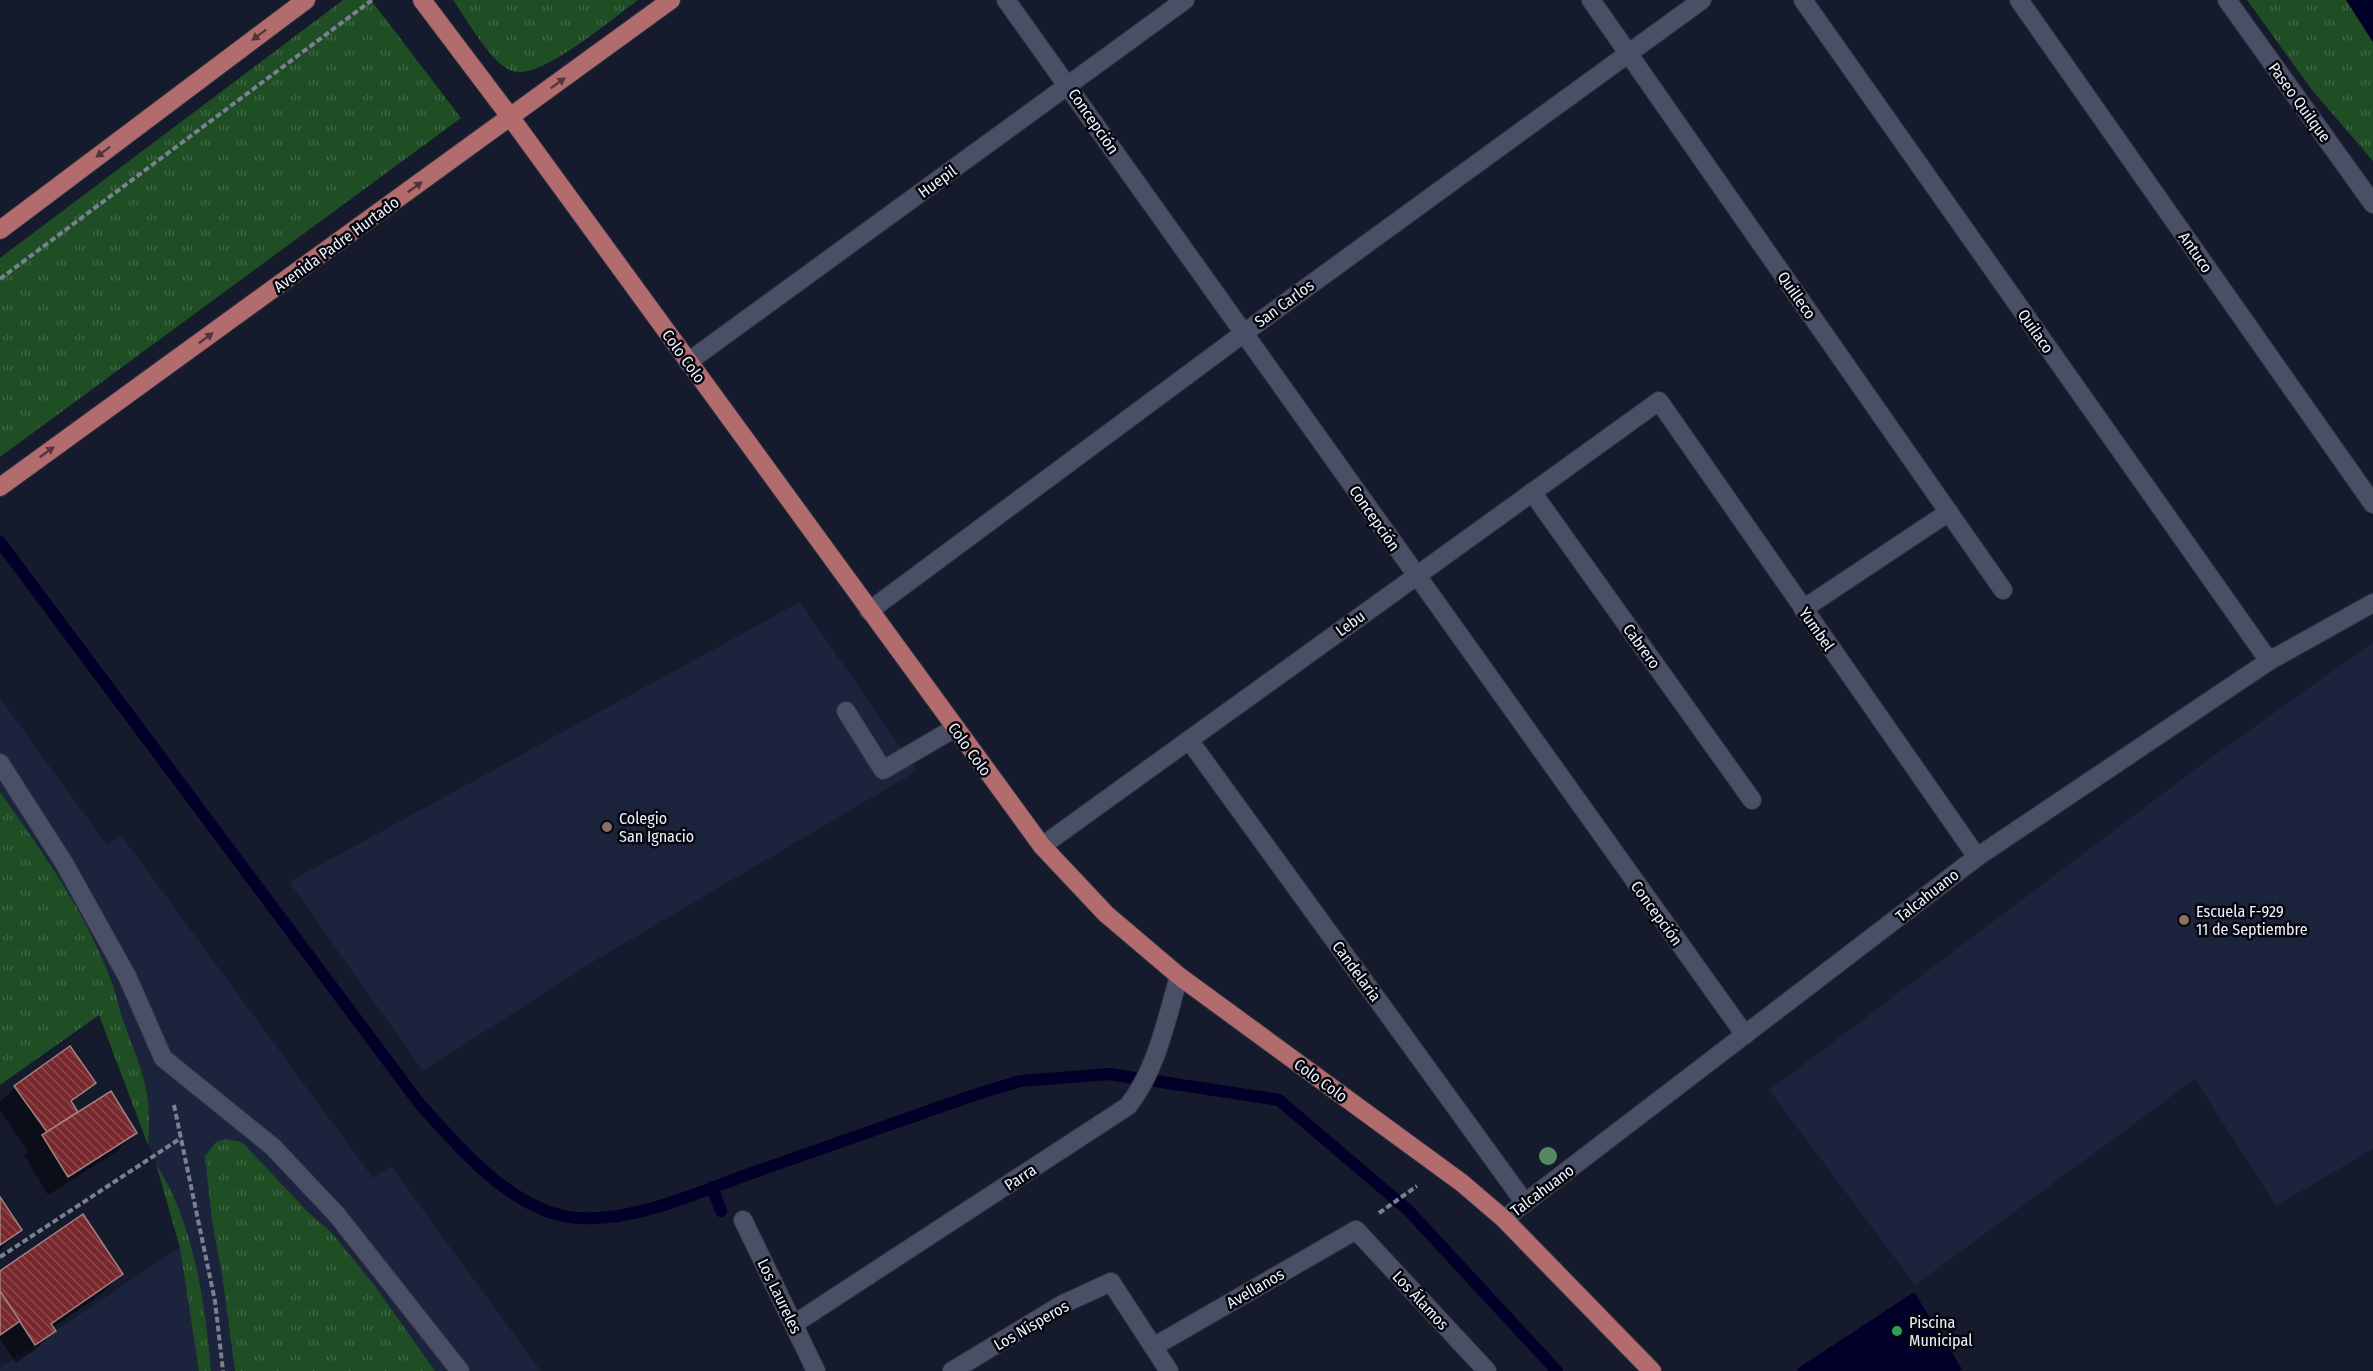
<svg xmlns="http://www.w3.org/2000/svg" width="2373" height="1371" font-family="'Fira Sans Condensed',sans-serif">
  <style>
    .built { fill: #1c233c }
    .grass { fill: url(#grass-tufts) }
    .water { fill: #000029 }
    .shadow { fill: #0007 }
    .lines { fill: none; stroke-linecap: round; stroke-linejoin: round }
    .stream { stroke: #000029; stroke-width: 12 }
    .building { fill: url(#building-back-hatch); stroke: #a18381; stroke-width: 1.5 }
    .minor-casing { stroke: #323443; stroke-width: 20 }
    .major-casing { stroke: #323443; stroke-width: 20 }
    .path { stroke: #7b808f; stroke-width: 4; stroke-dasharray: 6 3; stroke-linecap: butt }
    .minor { stroke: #495066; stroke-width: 18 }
    .major { stroke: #b36c6d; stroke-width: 18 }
    .tree { fill: #558863 }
    .oneway { fill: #533438 }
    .education-dot { fill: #8d6e63; stroke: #04060d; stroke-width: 2 }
    .leisure-dot { fill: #2e9e5b; stroke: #04060d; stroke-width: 2 }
    .labels { text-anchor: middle; stroke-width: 5; stroke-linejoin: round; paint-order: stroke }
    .street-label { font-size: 16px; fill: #eff2fd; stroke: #04060d }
    .poi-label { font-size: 16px; fill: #eff2fd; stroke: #04060d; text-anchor: start }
  </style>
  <defs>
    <pattern id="grass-tufts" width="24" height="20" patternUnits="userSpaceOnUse" patternTransform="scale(1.5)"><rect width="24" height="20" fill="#1f4d24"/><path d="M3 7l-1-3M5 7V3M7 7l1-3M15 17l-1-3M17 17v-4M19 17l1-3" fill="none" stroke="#406745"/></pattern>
    <pattern id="building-back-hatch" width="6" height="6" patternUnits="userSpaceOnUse" patternTransform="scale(1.5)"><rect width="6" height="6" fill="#79292d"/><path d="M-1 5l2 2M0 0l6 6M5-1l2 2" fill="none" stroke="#8c484c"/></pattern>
  </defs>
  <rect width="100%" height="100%" fill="#151a2d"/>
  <g class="built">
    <polygon points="800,602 917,771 591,963 423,1071 289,882"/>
    <polygon points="2373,642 2373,1149 2276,1206 2195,1079 1915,1285 1769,1090 2205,762"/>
    <polygon points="0,698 107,845 121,835 373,1178 391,1166 541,1371 0,1371 0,1368 180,1247 156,1164 99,1015 0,863"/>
  </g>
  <g class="grass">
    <polygon points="343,0 371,0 461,118 0,457 0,258"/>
    <path d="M 453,0 L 638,0 C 614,17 539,82 512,71 C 491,64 466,18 453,0 Z"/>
    <polygon points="2247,0 2346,0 2373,42 2373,161 2312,90"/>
    <path d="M 0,792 C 43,853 88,915 113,986 C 117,996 118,1007 122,1017 C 140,1068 153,1088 148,1145 L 99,1015 L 0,1085 Z"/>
    <polygon points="225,1139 242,1142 309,1213 331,1232 375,1286 435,1371 235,1371 222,1274 212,1221 205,1156 216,1142"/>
    <path d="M 156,1164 C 194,1223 205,1302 211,1371 L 199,1371 L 180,1248 Z"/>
  </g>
  <g class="water">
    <polygon points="2346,0 2373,0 2373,42"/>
    <polygon points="1914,1292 1962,1369 1959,1371 1798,1371 1797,1369"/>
  </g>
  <g class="shadow">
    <polygon points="94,1083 71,1104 77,1114 135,1133 116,1152 48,1195 24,1155 28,1151 0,1111 0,1102 15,1087"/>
    <polygon points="0,1200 20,1230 0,1250"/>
    <polygon points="0,1272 121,1274 102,1293 52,1328 54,1331 35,1350 16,1363 0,1339"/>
  </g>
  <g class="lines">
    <g class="stream">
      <path d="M 0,542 L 419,1103 C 459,1147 513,1213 577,1218 C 637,1222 697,1192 752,1173 C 826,1147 900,1121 974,1095 L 1020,1081 L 1109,1074 L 1279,1100 L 1408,1210 L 1557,1371"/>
      <polyline points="712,1187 721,1211"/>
    </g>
  </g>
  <g class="building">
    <polygon points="70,1046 96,1083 71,1101 78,1112 47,1132 14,1086"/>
    <polygon points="111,1091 137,1133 68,1177 42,1135"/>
    <polygon points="0,1197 22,1230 0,1245"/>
    <polygon points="83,1214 123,1274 51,1324 56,1331 35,1345 0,1291 0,1271"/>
    <polygon points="0,1291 20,1321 0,1335"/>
  </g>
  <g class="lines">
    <defs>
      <g id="minor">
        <polyline points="1006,0 1745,1035"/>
        <polyline points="1591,0 2003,590"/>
        <polyline points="1803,0 2269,661"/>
        <polyline points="2019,0 2373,504"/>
        <polyline points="2227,0 2373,204"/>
        <polyline points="688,362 1185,0"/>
        <polyline points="1532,492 1752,800"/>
        <polyline points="1803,609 1949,512"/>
        <polyline points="869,611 1244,333 1702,0"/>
        <polyline points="846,711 883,770 955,728"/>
        <polyline points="1189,740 1525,1203"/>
        <polyline points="0,763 64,863 128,978 163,1058 273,1147 337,1215 460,1371"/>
        <polyline points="1042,846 1659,401 1977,857"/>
        <polyline points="1504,1219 1977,857 2269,661 2373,603"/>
        <polyline points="743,1220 816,1371"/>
        <path d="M 794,1324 L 1128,1106 C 1157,1069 1166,1021 1179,976"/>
        <polyline points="1153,1347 1356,1230 1487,1371"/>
        <polyline points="952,1371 1063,1304 1111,1282 1169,1371"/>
      </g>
      <g id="major">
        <polyline points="422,0 511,118 1042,846 1106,914 1179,976 1462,1183 1504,1219 1652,1371"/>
        <polyline points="0,230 306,0"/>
        <polyline points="0,487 671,0"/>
      </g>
    </defs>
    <use href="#minor" class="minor-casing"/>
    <use href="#major" class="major-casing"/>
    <g class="path">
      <polyline points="0,279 372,0"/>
      <polyline points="174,1105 215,1301 223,1371"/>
      <polyline points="1379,1213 1417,1186"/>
      <polyline points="0,1257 181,1138"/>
    </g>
    <use href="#minor" class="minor"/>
    <use href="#major" class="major"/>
  </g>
  <circle class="tree" cx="1548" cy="1156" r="9"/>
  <defs><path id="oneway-solid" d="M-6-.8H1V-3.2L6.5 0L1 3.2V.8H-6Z" transform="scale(1.5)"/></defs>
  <g class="oneway">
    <use href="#oneway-solid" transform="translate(259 35) rotate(143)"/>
    <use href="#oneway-solid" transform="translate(558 83) rotate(-36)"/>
    <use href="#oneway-solid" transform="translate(103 152) rotate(143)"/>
    <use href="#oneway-solid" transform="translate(415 187) rotate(-36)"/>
    <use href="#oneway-solid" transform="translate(206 338) rotate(-36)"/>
    <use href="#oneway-solid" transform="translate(47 452) rotate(-36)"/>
  </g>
  <g class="education-dot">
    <circle cx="607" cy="827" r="6"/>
    <circle cx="2184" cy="920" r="6"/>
  </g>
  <circle class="leisure-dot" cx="1897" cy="1331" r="6"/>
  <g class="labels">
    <g class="street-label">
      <text transform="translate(2300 102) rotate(54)" y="6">Paseo Quilque</text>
      <text transform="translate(1094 121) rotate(55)" y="6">Concepción</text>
      <text transform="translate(937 181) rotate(-36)" y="6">Huepil</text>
      <text transform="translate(336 244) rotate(-36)" y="6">Avenida Padre Hurtado</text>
      <text transform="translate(2196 252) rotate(55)" y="6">Antuco</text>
      <text transform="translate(1797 295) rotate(55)" y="6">Quilleco</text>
      <text transform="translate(1284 303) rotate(-36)" y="6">San Carlos</text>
      <text transform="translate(2036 331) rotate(55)" y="6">Quilaco</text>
      <text transform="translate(684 356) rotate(54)" y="6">Colo Colo</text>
      <text transform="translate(1375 518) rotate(55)" y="6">Concepción</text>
      <text transform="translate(1350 623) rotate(-36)" y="6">Lebu</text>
      <text transform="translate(1817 629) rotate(55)" y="6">Yumbel</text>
      <text transform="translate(1642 646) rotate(54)" y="6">Cabrero</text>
      <text transform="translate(970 749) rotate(54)" y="6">Colo Colo</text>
      <text transform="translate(1927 895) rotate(-38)" y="6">Talcahuano</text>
      <text transform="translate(1657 913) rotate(54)" y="6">Concepción</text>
      <text transform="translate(1357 971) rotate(54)" y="6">Candelaria</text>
      <text transform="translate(1321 1080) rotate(36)" y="6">Colo Colo</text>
      <text transform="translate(1020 1177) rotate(-33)" y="6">Parra</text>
      <text transform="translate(1542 1190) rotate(-37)" y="6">Talcahuano</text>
      <text transform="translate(1255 1288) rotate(-30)" y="6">Avellanos</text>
      <text transform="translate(780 1296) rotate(64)" y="6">Los Laureles</text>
      <text transform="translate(1421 1300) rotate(47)" y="6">Los Álamos</text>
      <text transform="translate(1031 1325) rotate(-30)" y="6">Los Nísperos</text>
    </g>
    <g class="poi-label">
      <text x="619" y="824">Colegio<tspan x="619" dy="18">San Ignacio</tspan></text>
      <text x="2196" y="917">Escuela F-929<tspan x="2196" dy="18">11 de Septiembre</tspan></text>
      <text x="1909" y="1328">Piscina<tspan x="1909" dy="18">Municipal</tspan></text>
    </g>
  </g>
</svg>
